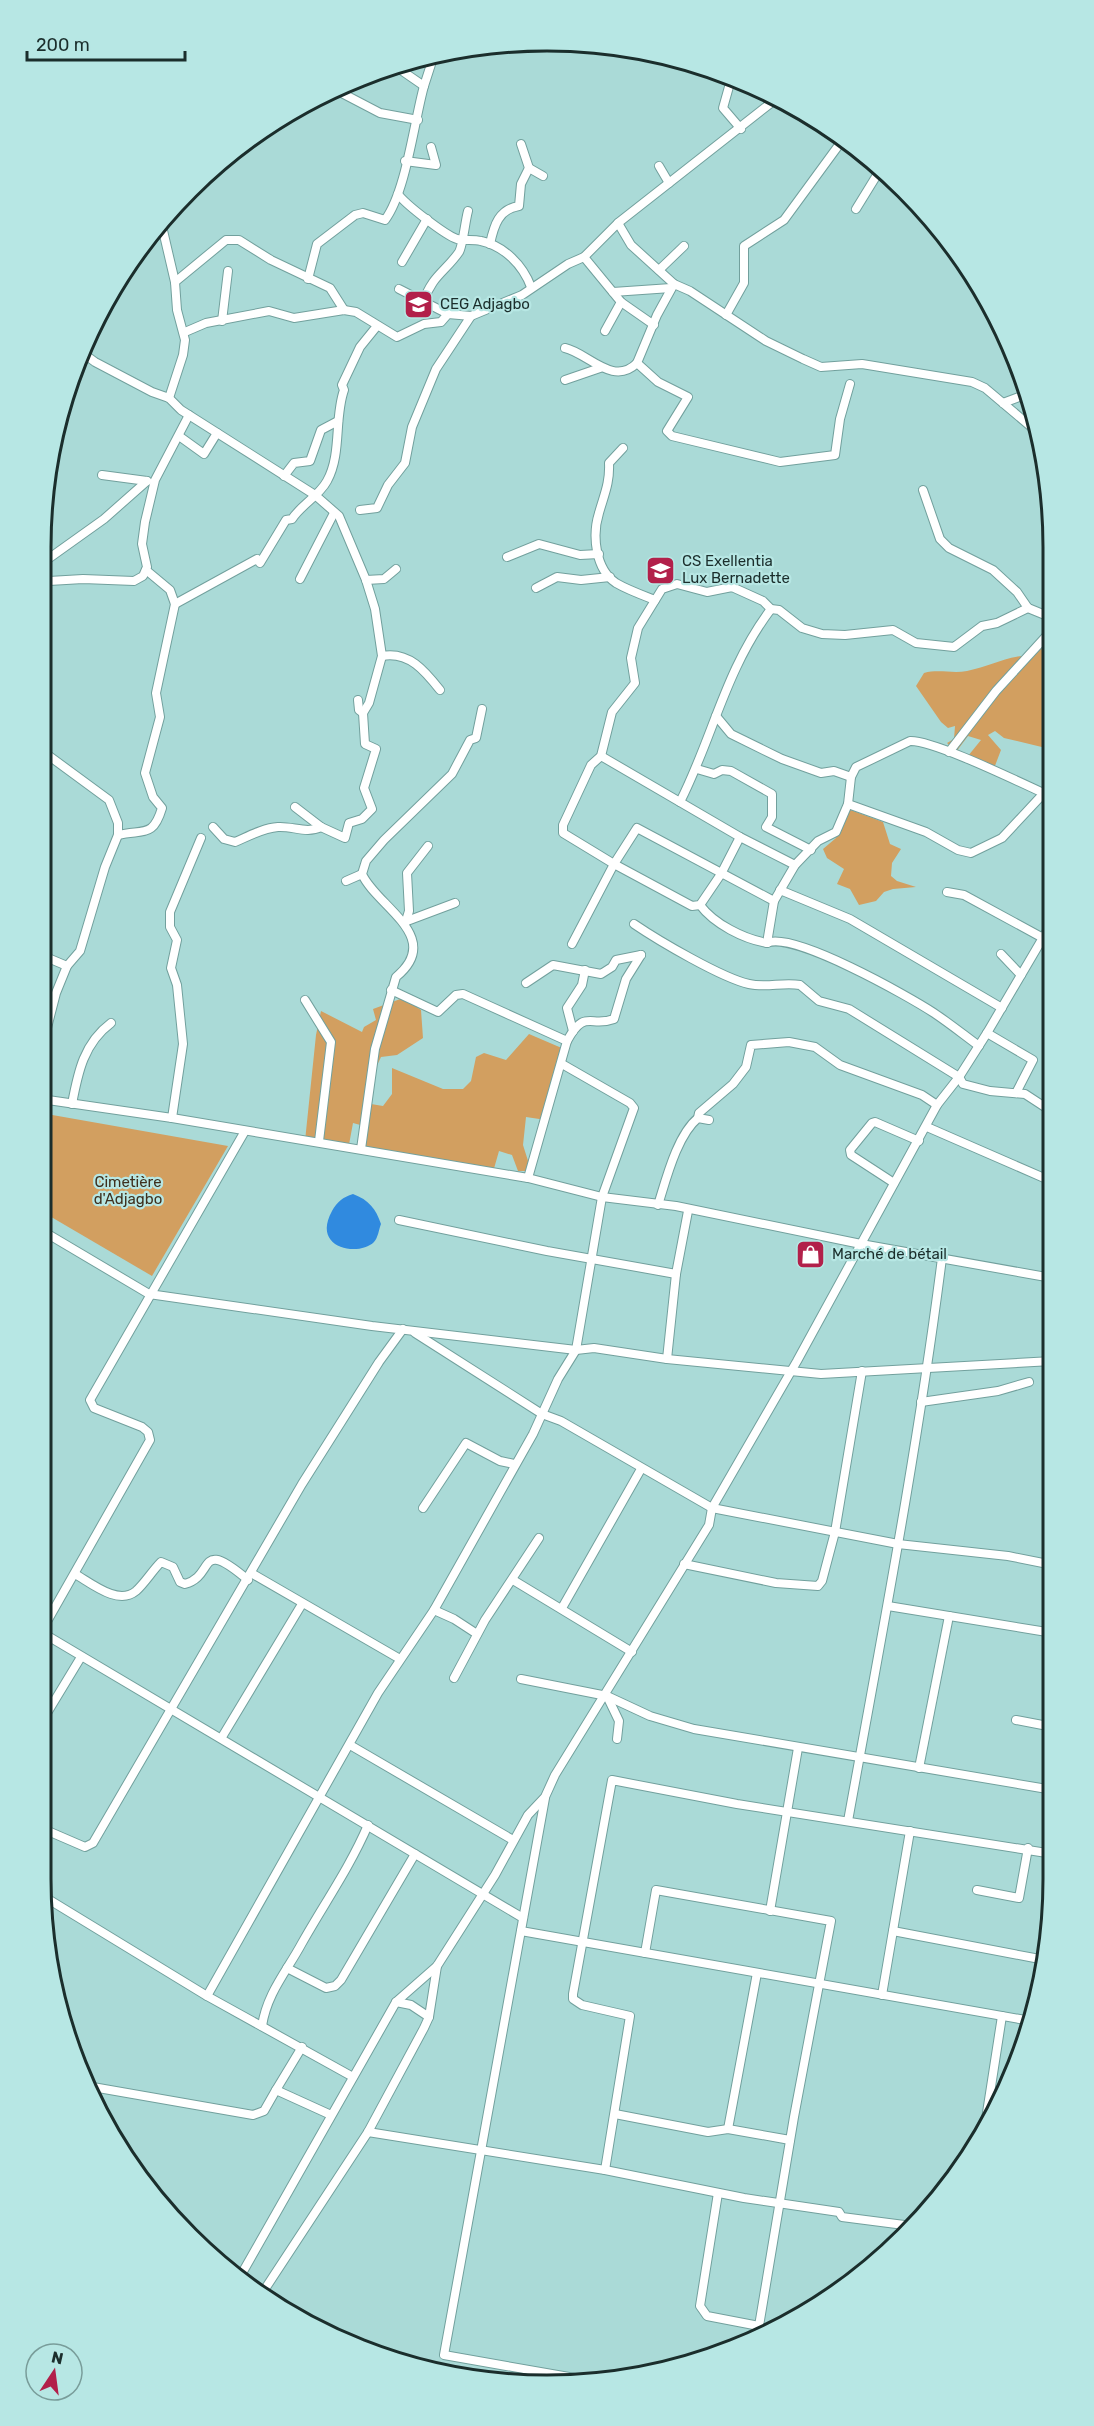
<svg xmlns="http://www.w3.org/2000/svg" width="1094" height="2426" font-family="Rubik,sans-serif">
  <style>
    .green { fill: #d29f60 }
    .water { fill: #308adf }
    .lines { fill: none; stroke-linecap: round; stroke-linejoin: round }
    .minor-casing { stroke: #72a09d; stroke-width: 10 }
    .minor { stroke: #fff; stroke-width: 8 }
    .labels { text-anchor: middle; stroke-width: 4.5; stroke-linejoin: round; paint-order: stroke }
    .poi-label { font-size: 15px; fill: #1b2e2c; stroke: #b7e7e4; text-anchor: start }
    .park-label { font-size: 15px; fill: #3f301e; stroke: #b7e7e4 }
    .rim { fill: none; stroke: #1b2e2c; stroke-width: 3 }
  </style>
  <rect width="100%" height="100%" fill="#aadad7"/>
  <g class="green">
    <path d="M 1050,634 L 1050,749 L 1004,738 L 995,731 L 988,735 L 1001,750 L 993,771 L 968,756 L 981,740 L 968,736 L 956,752 L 947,743 L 954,739 L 955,726 L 948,728 L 941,722 L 916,686 L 924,673 C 939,669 953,674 967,671 C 991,666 1006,656 1032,655 Z"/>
    <polygon points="848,809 883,822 890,844 901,849 892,863 891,876 897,881 916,887 893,889 884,892 876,901 859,905 850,889 837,884 844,869 827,858 823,849 836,838"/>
    <polygon points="403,998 421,1010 423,1038 397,1055 381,1057 372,1076 364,1126 353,1123 348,1150 305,1141 316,1035 321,1011 362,1032 364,1027 376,1020 373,1009"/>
    <polygon points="529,1034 564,1049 546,1120 526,1117 523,1145 529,1164 528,1171 518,1171 512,1155 499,1151 493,1172 365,1148 371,1104 383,1106 392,1094 392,1068 443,1089 463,1089 471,1081 476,1057 484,1053 506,1060"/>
    <polygon points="41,1113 228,1146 152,1276 41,1211"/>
  </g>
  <path class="water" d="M 353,1194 C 369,1200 376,1209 381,1224 C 379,1229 378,1238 374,1242 C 359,1257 311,1249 332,1211 C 337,1202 343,1197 353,1194 Z"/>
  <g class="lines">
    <defs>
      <g id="minor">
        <polyline points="395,66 424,86 434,55"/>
        <polyline points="732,76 723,108 741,129"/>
        <polyline points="334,89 380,113 418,120"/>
        <polyline points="405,161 436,165 431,147"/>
        <polyline points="659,166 669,183"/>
        <polyline points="529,168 543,176"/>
        <path d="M 398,194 C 405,204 445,235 457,239 C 465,241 473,239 481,241 C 504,246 523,265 531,287"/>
        <polyline points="856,209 880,170"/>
        <polyline points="161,222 175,282"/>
        <polyline points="618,223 631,245 674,284 690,291 766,341 803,359 821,367 862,364 972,382 985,388 1036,431"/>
        <path d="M 490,244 C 494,225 499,209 519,206 L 521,184 L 529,168 L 521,144"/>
        <polyline points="584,257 621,302 654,325"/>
        <polyline points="402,262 427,219"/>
        <polyline points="659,270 684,246"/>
        <path d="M 308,279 L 317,244 L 355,215 L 363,213 L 385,220 C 406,192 414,122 424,86"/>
        <polyline points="674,284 657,315 637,363 658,382 688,397 667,431 672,436 780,462 835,455 840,419 850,384"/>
        <polyline points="399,289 448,314"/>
        <polyline points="613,292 671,288"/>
        <path d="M 424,301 C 431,277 446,271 459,252 C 463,245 465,222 468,211"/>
        <polyline points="726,315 744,283 744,246 784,220 844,138"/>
        <polyline points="222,321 228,271"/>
        <polyline points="605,331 621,302"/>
        <polyline points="185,332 206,323 269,311 294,318 344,310 356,312 397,337 424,324 441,322 448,314 471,316"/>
        <path d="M 565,348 C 588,353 613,387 637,363"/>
        <polyline points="80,351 95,362 152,392 169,398 181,410 315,495 339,516 366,580 375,609 382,656 369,703 363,713 365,744 376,749 364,788 372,809 362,819 349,823 345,838 321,827 295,807"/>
        <polyline points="565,380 600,368"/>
        <polyline points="169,398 183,355 185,340 177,310 175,282 226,240 239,240 271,260 330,288 344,310"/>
        <polyline points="1003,403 1019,397 1025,392"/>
        <polyline points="179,436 204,454 217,433"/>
        <path d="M 623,448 L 609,463 C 610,483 604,495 599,513 C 592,535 595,569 616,583 C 628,590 642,595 655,600"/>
        <polyline points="102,475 147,481"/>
        <polyline points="284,476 294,463 310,461 321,430 338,421"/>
        <polyline points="923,490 940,539 949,548 993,570 1017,592 1028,608 1050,617"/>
        <polyline points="360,510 377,508 388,485 405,463 412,427 436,369 471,316 522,295 568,264 584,257 618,223 776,99"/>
        <polyline points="507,557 539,544 580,555 599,554"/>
        <path d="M 260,563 L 286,520 L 292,519 C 301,505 319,496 327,481 C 342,454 334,418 344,390 L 342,385 L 360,347 L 377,326"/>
        <polyline points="41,564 104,519 147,481"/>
        <polyline points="41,579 49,581 83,579 134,581 143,576 147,567 142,544 145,522 155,480 189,415"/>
        <polyline points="300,579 334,513"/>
        <polyline points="366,580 384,579 396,569"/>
        <polyline points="536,588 557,577 581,580 610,577"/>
        <polyline points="175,604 257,559"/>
        <path d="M 382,656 C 409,651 425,671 440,690"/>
        <polyline points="358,700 359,710 363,713"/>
        <polyline points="716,716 731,734 782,759 821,773 834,771 851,777"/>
        <polyline points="949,752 996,691 1050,632"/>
        <polyline points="601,756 740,837 795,865"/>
        <polyline points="697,769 714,774 722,770 731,771 772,794 772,817 766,827 811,850"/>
        <path d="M 680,802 C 713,737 725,670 771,609"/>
        <polyline points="848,804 926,832 958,850 971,853 1002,838 1044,793"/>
        <path d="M 213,827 L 224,839 L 235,842 C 249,836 263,828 278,827 C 293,826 307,834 321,827"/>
        <path d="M 118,835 C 144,829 153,838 162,808 L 153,797 L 145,773 L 160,717 L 156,693 L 175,604 L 170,590 L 146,570"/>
        <polyline points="740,837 721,874 700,905 692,906 614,864 563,833 563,825 591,765 601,756 612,712 635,683 631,658 638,628 662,589 677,584 707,592 732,587 763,601 771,609 779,610 802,628 822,634 845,635 893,630 916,643 954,647 982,626 997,623 1028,608"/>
        <polyline points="346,881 362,874"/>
        <polyline points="780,890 850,919 1002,1008"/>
        <polyline points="947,892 964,895 1043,938"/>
        <path d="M 774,901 L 767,943 C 793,931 908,996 934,1013 C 949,1023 964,1035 979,1046"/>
        <path d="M 700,905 C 714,924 744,939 767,943"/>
        <polyline points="407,921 455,903"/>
        <polyline points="405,924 409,911 407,873 428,846"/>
        <path d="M 634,924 C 659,941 722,978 749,984 C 766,988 783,982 800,985 L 819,1001 L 849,1009 L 959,1077 L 963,1084 L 990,1091 L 1025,1094 L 1051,1111"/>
        <path d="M 572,944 L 614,864 L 637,828 L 774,901 L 795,865 L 818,841 L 836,832 L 848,804 L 851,777 L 856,767 L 910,741 C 934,740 1023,784 1050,796"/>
        <polyline points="1001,954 1021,975"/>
        <polyline points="41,955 67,966"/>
        <polyline points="526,983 553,965 601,974 612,967 616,960 641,955"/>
        <polyline points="391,990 438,1012 456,995 463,994 567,1041 528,1178"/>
        <polyline points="305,1000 331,1042 319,1141"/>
        <polyline points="573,1031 567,1008 582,985 585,970"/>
        <polyline points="987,1033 1033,1060 1016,1093"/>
        <path d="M 567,1041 C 585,1008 590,1028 614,1019 L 626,979 L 641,955"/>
        <polyline points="41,1051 56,993 67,966 80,951 105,867 118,835 118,823 109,800 41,750"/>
        <polyline points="41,1099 172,1118 528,1178 602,1197 676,1206 861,1244 1052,1278"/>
        <path d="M 72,1104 C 78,1072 84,1043 111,1023"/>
        <polyline points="172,1118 183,1044 177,985 171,968 177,940 170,927 170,912 201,838"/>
        <polyline points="698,1118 699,1113 733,1084 746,1067 751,1045 789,1042 815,1047 840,1065 922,1095 937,1105"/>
        <polyline points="927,1127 1051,1181"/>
        <polyline points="245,1131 90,1400 94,1408 142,1427 148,1432 150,1440 41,1632 523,1918"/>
        <path d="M 361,1149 L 375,1049 L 396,977 C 445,937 376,906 362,874 L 366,861 L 384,840 L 452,774 L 470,740 L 476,738 L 482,709"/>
        <polyline points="894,1183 851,1155 850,1150 872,1123 875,1122 919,1141"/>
        <path d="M 658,1205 C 666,1180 677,1135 698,1118 L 709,1120"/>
        <polyline points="399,1220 547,1251 676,1274"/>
        <polyline points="41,1230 149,1294 372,1326 576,1350 594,1348 667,1359 821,1374 1052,1361"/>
        <polyline points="415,1333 542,1414 561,1421 712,1508 898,1544 1008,1556 1053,1565"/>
        <polyline points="667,1359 676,1274 688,1211"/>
        <polyline points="921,1402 998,1391 1029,1382"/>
        <polyline points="423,1508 466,1443 500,1461 514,1464"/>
        <polyline points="684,1564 776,1583 818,1586 822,1581 835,1532 862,1371"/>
        <polyline points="251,1573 400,1659"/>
        <path d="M 75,1574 C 91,1583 118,1606 136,1591 C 145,1583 152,1571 161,1562 L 173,1567 L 180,1582 L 185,1584 C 216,1576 196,1536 248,1580"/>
        <polyline points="513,1580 632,1652"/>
        <polyline points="888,1606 1053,1633"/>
        <polyline points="562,1608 641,1469"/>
        <polyline points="434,1610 454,1619 477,1634"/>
        <polyline points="454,1678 485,1620 539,1538"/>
        <polyline points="521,1679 607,1696 650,1716 694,1729 1053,1790"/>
        <polyline points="607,1696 619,1721 617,1739"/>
        <polyline points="1016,1720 1053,1727"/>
        <polyline points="41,1723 81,1657"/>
        <polyline points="222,1737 302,1604"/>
        <polyline points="350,1745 513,1840"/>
        <polyline points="919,1768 949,1616"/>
        <polyline points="545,1798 444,2355 592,2381"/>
        <path d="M 848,1821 C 882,1634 918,1447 942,1258"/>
        <polyline points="41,1828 85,1847 93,1843 302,1484 379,1362 403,1329"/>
        <polyline points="977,1890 1019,1898 1028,1848"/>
        <polyline points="43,1896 207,1996 353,2077"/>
        <polyline points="770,1911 798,1748"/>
        <polyline points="521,1931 1031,2021"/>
        <polyline points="893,1931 1045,1960"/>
        <polyline points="645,1953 656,1890 831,1921 794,2117 759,2326"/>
        <polyline points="287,1968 326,1988 335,1986 341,1980 415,1854"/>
        <polyline points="882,1995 910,1831"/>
        <polyline points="207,1996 378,1693 434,1610 533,1434 558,1379 576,1350 602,1197 634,1108 630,1103 562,1064"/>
        <polyline points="429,2017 437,1966"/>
        <path d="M 262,2026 C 267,1993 287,1971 302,1943 C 324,1904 350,1867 368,1825"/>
        <polyline points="87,2086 253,2115 264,2111 276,2090 331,2115"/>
        <polyline points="276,2090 302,2047"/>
        <polyline points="615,2114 708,2132 728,2129 790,2140"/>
        <polyline points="986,2119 1002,2016"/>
        <polyline points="728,2129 757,1973"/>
        <polyline points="368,2132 605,2170 744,2198 839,2212 842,2217 912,2226"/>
        <polyline points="605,2170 630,2016 582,2005 573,1999 573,1994 612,1780 737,1804 1053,1854"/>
        <polyline points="718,2193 700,2306 707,2316 759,2326 758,2333"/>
        <polyline points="241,2275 396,2002 437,1966 495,1875 528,1815 545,1797 555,1775 709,1525 712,1508 797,1361 937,1105 959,1077 987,1033 1051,924"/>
        <polyline points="263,2292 368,2132 424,2028 429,2017 411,2005 396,2002"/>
      </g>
    </defs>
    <use href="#minor" class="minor-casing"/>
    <use href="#minor" class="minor"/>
  </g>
  <defs>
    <symbol id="school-square" viewBox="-11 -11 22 22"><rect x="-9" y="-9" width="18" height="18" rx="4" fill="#b2204a" stroke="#b7e7e4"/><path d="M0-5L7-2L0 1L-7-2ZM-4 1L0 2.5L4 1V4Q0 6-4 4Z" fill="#fff"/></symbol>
    <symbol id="shop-square" viewBox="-11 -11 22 22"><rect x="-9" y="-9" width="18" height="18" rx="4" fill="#b2204a" stroke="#b7e7e4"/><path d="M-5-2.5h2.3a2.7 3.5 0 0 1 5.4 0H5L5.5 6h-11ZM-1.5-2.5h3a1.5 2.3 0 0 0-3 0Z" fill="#fff"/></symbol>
  </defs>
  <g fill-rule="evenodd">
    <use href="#school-square" x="402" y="288" width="33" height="33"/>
    <use href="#school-square" x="644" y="554" width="33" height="33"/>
    <use href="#shop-square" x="794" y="1238" width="33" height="33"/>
  </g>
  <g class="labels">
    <g class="poi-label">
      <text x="440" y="309">CEG Adjagbo</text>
      <text x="682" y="566">CS Exellentia<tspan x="682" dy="17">Lux Bernadette</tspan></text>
      <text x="832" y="1259">Marché de bétail</text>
    </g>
    <g class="park-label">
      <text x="128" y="1187">Cimetière<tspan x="128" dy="17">d'Adjagbo</tspan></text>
    </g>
  </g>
  <path d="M0 0H1094V2426H0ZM547 51H547A496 496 0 0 1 1043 547V1879A496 496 0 0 1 547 2375H547A496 496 0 0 1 51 1879V547A496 496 0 0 1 547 51Z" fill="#b7e7e4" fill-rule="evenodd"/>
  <path class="rim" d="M547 51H547A496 496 0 0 1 1043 547V1879A496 496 0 0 1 547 2375H547A496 496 0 0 1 51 1879V547A496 496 0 0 1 547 51Z"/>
  <g transform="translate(54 2372) rotate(13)"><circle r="28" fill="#b7e7e4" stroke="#799d9a" stroke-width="1.5"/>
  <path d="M0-4.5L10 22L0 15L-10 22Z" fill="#b2204a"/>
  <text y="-9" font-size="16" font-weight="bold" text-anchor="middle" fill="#1b2e2c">N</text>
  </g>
  <path d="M27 51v9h158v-9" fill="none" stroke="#1b2e2c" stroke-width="3"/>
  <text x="36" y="51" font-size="18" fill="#1b2e2c" stroke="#b7e7e4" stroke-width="4.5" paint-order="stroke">200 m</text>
</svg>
